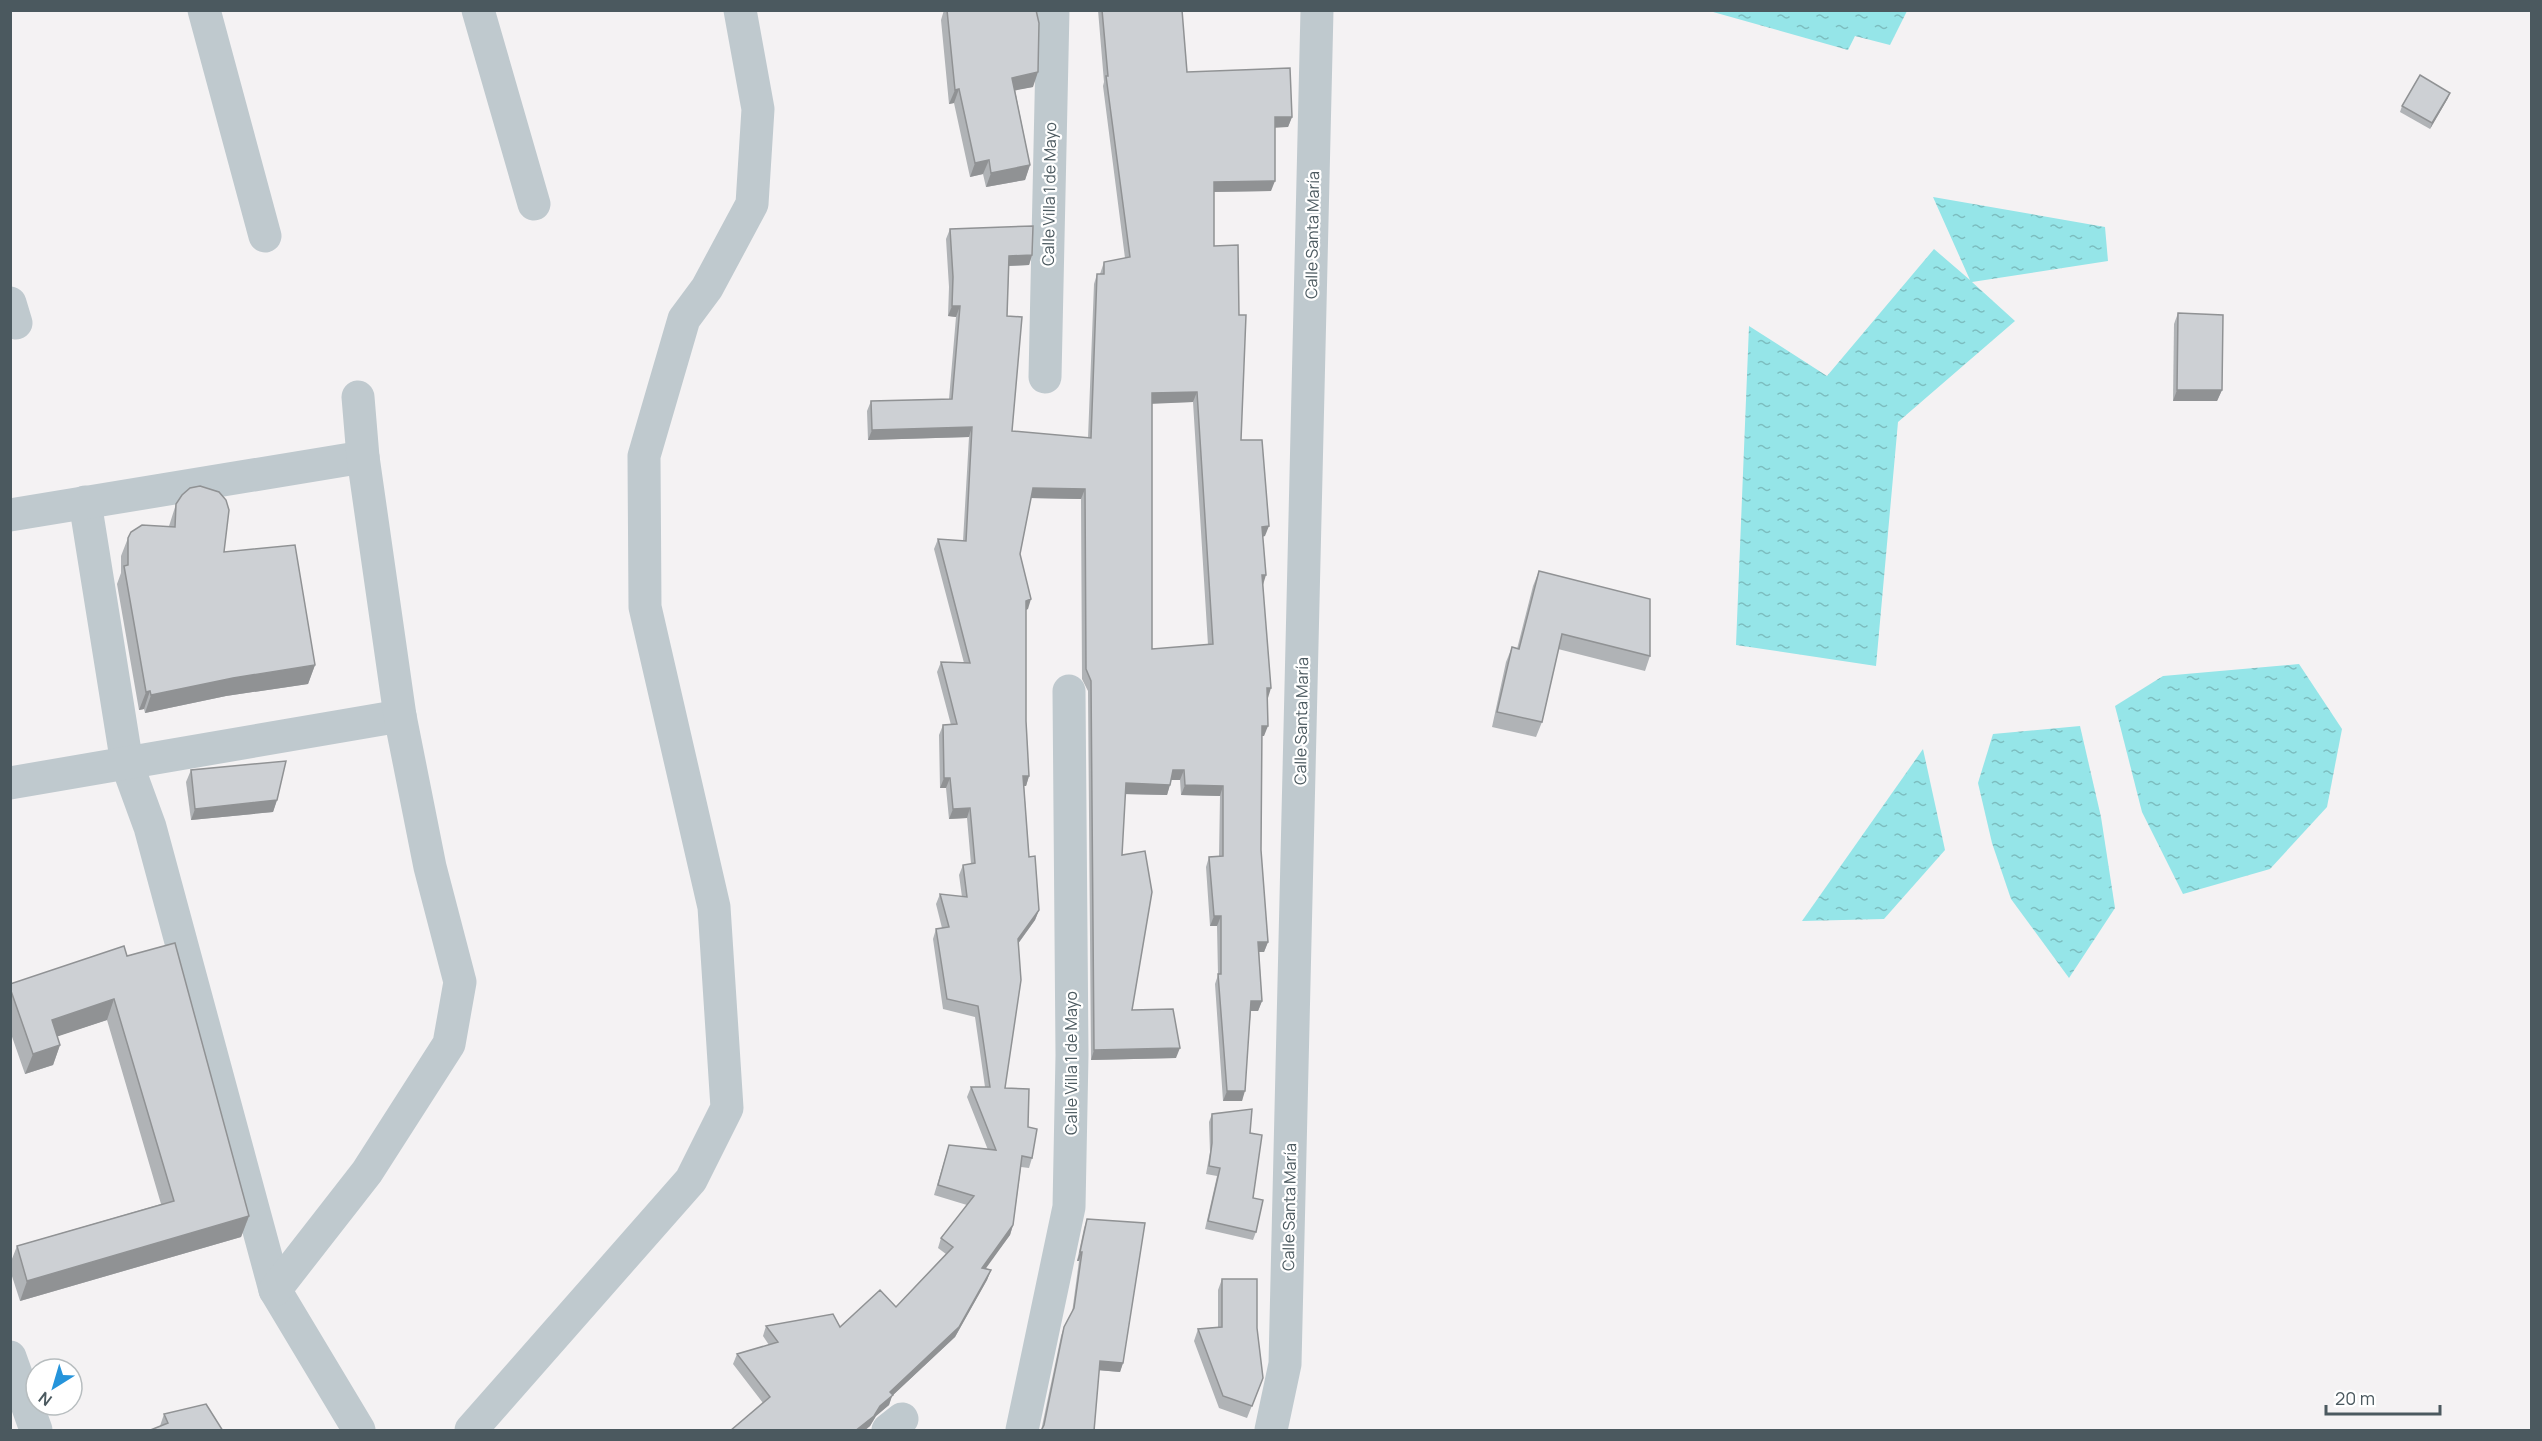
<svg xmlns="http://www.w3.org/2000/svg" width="2542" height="1441" font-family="Manrope,sans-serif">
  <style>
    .water { fill: url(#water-ripples) }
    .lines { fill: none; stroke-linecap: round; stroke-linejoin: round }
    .minor { stroke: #bfc9ce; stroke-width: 33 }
    .wall { fill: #b0b3b6; fill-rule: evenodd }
    .shaded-wall { fill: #909294 }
    .building { fill: #cdd0d4; stroke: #909294; stroke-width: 1.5; fill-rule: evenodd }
    .labels { text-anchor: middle; stroke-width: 4.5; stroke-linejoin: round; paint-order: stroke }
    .street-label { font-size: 16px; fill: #4b595f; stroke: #fff }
  </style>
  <defs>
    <pattern id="water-ripples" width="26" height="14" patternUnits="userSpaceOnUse" patternTransform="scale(1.5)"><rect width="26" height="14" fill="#95e5e8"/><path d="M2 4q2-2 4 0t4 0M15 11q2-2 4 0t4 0" fill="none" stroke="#7cbdbf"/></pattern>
  </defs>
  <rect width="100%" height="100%" fill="#f4f2f3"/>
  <g class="water">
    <polygon points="1706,10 1907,10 1907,11 1890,45 1855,36 1848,50"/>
    <polygon points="1933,197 2105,227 2108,261 1972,282 2015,321 1898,422 1876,666 1736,645 1749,326 1827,376 1934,249 1970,280"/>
    <polygon points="2299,664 2342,729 2327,807 2270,869 2183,894 2142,812 2115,706 2163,676"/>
    <polygon points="2080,726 2101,817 2115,908 2069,978 2011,899 1992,843 1978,783 1993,734"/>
    <polygon points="1923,749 1945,850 1884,919 1802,921"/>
  </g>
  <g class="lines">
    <g class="minor">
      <polyline points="204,10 265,236"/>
      <polyline points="478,10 534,204"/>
      <polyline points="10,303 16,323"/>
      <polyline points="1045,377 1053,10"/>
      <polyline points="85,502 127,764 150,827 275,1290 359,1430"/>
      <polyline points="10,515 363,457"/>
      <polyline points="10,783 400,716"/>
      <polyline points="275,1290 367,1172 449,1044 460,982 430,867 400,716 363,457 358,397"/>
      <polyline points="10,1357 36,1430"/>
      <polyline points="471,1430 691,1180 727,1108 714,907 645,607 644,456 684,319 707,288 752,204 758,109 740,10"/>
      <polyline points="888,1430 902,1419"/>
      <polyline points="1022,1430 1069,1207 1072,1055 1069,691"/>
      <polyline points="1271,1430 1285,1364 1317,10"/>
    </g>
  </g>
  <g class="wall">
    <polygon points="944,10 1036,10 1033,87 1015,90 1030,165 1025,180 986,187 983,174 970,177 954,103 949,104 941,20"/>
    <path d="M 1098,10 L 1175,10 L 1187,72 L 1292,117 L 1288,127 L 1275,127 L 1271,191 L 1214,192 L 1214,246 L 1241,440 L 1265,536 L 1262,537 L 1263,584 L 1268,698 L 1264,736 L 1262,736 L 1261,850 L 1268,942 L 1264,952 L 1259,952 L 1262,1001 L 1258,1011 L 1251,1011 L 1242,1101 L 1223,1101 L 1215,984 L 1218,975 L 1217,926 L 1210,926 L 1206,867 L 1209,857 L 1219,856 L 1220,796 L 1181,795 L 1180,780 L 1171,780 L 1167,795 L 1125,794 L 1122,855 L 1132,1010 L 1176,1058 L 1091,1060 L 1088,691 L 1082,679 L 1081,499 L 1031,498 L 1020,554 L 1028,609 L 1026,610 L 1026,721 L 1029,776 L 1026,786 L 1024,786 L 1029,857 L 1039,910 L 1035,920 L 1018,944 L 1005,1088 L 1028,1127 L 1032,1158 L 1029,1168 L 1021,1167 L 1013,1225 L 1010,1235 L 985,1268 L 991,1270 L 987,1280 L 955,1337 L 892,1396 L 889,1405 L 876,1416 L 870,1426 L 864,1431 L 730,1431 L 763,1403 L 733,1364 L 737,1354 L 769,1345 L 763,1336 L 766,1326 L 840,1327 L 896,1307 L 946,1254 L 938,1248 L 941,1238 L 967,1205 L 934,1195 L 949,1145 L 988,1150 L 967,1097 L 971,1087 L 985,1087 L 975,1017 L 943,1009 L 933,939 L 936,929 L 942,928 L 936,904 L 940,894 L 962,897 L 959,875 L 963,865 L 971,864 L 967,818 L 949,819 L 946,788 L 940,788 L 939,735 L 943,725 L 951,725 L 937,672 L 941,662 L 964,663 L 934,549 L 938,539 L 963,541 L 969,437 L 868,440 L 867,411 L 871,401 L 949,399 L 956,317 L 948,316 L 949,287 L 946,239 L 950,229 L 1032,255 L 1029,265 L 1009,266 L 1007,316 L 1012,431 L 1088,438 L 1094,284 L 1097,274 L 1100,274 L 1104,262 L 1125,258 L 1103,86 L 1104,82 ZM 1193,402 L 1208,645 L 1152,649 L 1152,403 Z"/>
    <polygon points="2448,98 2430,129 2400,112 2402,106"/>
    <polygon points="2178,313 2222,390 2217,401 2173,401 2174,324"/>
    <polygon points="176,504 224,552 315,665 308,684 226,696 145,713 144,709 139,710 117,584 121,573 121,556 128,538 169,526 170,523"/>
    <polygon points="1539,571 1650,656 1645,671 1558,649 1542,722 1536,737 1492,727 1506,662 1512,647 1517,649 1533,586"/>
    <polygon points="191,770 277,800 273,812 191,820 186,782"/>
    <polygon points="127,956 249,1216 241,1237 20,1301 10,1270 10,1264 17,1246 161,1204 107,1020 57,1036 60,1045 53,1065 25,1074 10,1031 10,984"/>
    <polygon points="1212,1114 1250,1133 1253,1198 1256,1232 1253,1240 1205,1229 1217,1176 1206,1174 1210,1152 1209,1122"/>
    <polygon points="1087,1219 1123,1363 1120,1372 1099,1370 1041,1431 1061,1336 1064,1327 1072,1313 1079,1261 1077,1261 1084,1228"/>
    <polygon points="1222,1279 1257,1328 1263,1378 1247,1418 1219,1408 1194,1341 1198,1329 1218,1327 1218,1290"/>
    <polygon points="164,1414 223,1431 160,1426"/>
  </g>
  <g class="shaded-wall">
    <polygon points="1038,72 1033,87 1007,92 1012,78"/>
    <polygon points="959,89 954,103 949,104 955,90"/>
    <polygon points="2450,93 2448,98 2430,129 2432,123"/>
    <polygon points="1275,117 1292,117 1288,127 1271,128"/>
    <polygon points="989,160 983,174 970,177 975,163"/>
    <polygon points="1030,165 1025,180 986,187 991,173"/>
    <polygon points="1275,181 1271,191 1210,192 1214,182"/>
    <polygon points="1032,255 1029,265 1006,266 1009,256"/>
    <polygon points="952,306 960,306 956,317 948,316"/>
    <polygon points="2177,390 2222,390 2217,401 2173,401"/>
    <polygon points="1197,392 1193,402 1149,404 1152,393"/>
    <polygon points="972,427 969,437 868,440 872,430"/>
    <polygon points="1033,488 1085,489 1081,499 1029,498"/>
    <polygon points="1269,526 1265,536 1258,537 1262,527"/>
    <polygon points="1262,575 1266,575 1263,585"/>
    <polygon points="1031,599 1028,609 1022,611 1026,601"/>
    <polygon points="315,665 308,684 226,696 145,713 151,695 233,678"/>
    <polygon points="1267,688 1271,688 1268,698 1263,698"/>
    <polygon points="150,691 144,709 139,710 146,692"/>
    <polygon points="1262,726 1268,726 1264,736 1258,736"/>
    <polygon points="1173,770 1184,770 1180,780 1169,780"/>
    <polygon points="1023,776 1029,776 1026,786 1020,786"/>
    <polygon points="944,778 950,778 946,788 940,788"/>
    <polygon points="1126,783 1170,785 1167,795 1122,794"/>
    <polygon points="1185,785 1223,786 1220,796 1181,795"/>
    <polygon points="277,800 273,812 191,820 195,809"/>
    <polygon points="970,808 967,818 949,819 953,809"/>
    <polygon points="1039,910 1035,920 1014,949 1018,939"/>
    <polygon points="1214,916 1221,916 1217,926 1210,926"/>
    <polygon points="1258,942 1268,942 1264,952 1254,952"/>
    <polygon points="114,999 107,1020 44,1041 52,1020"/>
    <polygon points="1251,1001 1262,1001 1258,1011 1248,1011"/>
    <polygon points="60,1045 53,1065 25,1074 33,1054"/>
    <polygon points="1180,1048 1176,1058 1091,1060 1094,1050"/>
    <polygon points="1227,1091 1245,1091 1242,1101 1223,1101"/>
    <polygon points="249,1216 241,1237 20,1301 27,1281"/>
    <polygon points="1013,1225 1010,1235 979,1278 982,1268"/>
    <polygon points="1080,1252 1082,1252 1079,1261 1077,1261"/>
    <polygon points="991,1270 987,1280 955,1337 892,1396 889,1405 876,1416 870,1426 864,1431 855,1431 890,1392"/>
    <polygon points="1100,1361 1123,1363 1120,1372 1096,1370"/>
  </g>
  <g class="building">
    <polygon points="947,10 1036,10 1039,23 1038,72 1012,78 1030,165 991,173 989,160 975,163 959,89 955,90"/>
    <path d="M 1102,10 L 1182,10 L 1187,72 L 1290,68 L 1292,117 L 1275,117 L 1275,181 L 1214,182 L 1214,246 L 1238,245 L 1239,315 L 1246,315 L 1241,440 L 1262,440 L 1269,526 L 1262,527 L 1266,575 L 1262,575 L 1271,688 L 1267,688 L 1268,726 L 1262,726 L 1261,850 L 1268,942 L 1258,942 L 1262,1001 L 1251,1001 L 1245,1091 L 1227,1091 L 1218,974 L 1221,974 L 1221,916 L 1214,916 L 1209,857 L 1223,856 L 1223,786 L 1185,785 L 1184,770 L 1173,770 L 1170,785 L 1126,783 L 1122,855 L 1145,851 L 1152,892 L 1132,1010 L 1173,1009 L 1180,1048 L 1094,1050 L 1091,681 L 1086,669 L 1085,489 L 1033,488 L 1020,554 L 1031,599 L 1026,601 L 1026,721 L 1029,776 L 1023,776 L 1029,857 L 1035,856 L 1039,910 L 1018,939 L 1021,980 L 1005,1088 L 1029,1089 L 1028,1127 L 1037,1129 L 1032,1158 L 1022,1156 L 1013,1225 L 982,1268 L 991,1270 L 959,1327 L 890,1392 L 893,1395 L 880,1406 L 874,1416 L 855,1431 L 730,1431 L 770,1397 L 737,1354 L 778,1342 L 766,1326 L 833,1314 L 840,1327 L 880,1290 L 896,1307 L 953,1247 L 941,1238 L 974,1196 L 938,1185 L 949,1145 L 996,1150 L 971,1087 L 990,1087 L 978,1006 L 947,999 L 936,929 L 949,927 L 940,894 L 967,897 L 963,865 L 975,863 L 970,808 L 953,809 L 950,778 L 944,778 L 943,725 L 957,724 L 941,662 L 970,663 L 938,539 L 966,541 L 972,427 L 872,430 L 871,401 L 952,399 L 960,306 L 952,306 L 953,277 L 950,229 L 1033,226 L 1032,255 L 1009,256 L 1007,316 L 1022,317 L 1012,431 L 1091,438 L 1097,274 L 1104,274 L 1104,262 L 1130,257 L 1106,76 L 1108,76 ZM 1197,392 L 1213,644 L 1152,649 L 1152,393 Z"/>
    <polygon points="2420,75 2450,93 2432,123 2402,106"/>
    <polygon points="2178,313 2223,315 2222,390 2177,390"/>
    <polygon points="200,486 219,492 226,500 229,510 224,552 295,545 315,665 233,678 151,695 150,691 146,692 124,566 128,565 128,538 131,532 142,525 175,527 176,504 182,495 190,488"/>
    <polygon points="1539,571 1650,599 1650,656 1562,634 1542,722 1497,712 1512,647 1519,649"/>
    <polygon points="286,761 277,800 195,809 191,770"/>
    <polygon points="175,943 249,1216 27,1281 17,1246 174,1201 114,999 52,1020 60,1045 33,1054 10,988 10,984 124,946 127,956"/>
    <polygon points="1252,1109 1250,1133 1262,1135 1253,1198 1263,1200 1256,1232 1208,1221 1220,1168 1209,1166 1212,1143 1212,1114"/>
    <polygon points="1087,1219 1145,1223 1123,1363 1100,1361 1094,1431 1041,1431 1044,1425 1064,1327 1074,1308 1082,1252 1080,1252"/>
    <polygon points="1222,1279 1257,1279 1257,1328 1263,1378 1252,1406 1223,1396 1198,1329 1222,1327"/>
    <polygon points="206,1404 223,1431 148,1431 168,1423 164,1414"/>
  </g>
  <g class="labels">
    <g class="street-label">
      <text transform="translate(1049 194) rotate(-89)" y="6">Calle Villa 1 de Mayo</text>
      <text transform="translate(1312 235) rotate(-89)" y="6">Calle Santa María</text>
      <text transform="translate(1301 721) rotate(-89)" y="6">Calle Santa María</text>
      <text transform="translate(1071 1063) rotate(-90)" y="6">Calle Villa 1 de Mayo</text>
      <text transform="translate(1289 1207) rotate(-89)" y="6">Calle Santa María</text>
    </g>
  </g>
  <rect width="2542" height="1441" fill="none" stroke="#4b595f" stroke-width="24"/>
  <g transform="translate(54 1387) rotate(217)"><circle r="28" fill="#ffffff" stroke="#b7bdbf" stroke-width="1.5"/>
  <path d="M0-4.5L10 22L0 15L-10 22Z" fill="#2594db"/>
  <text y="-9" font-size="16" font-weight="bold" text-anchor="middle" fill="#4b595f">N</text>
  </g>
  <path d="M2326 1405v9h114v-9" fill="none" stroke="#4b595f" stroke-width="3"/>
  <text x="2335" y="1405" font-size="18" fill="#4b595f" stroke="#ffffff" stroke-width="4.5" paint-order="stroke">20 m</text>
</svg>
